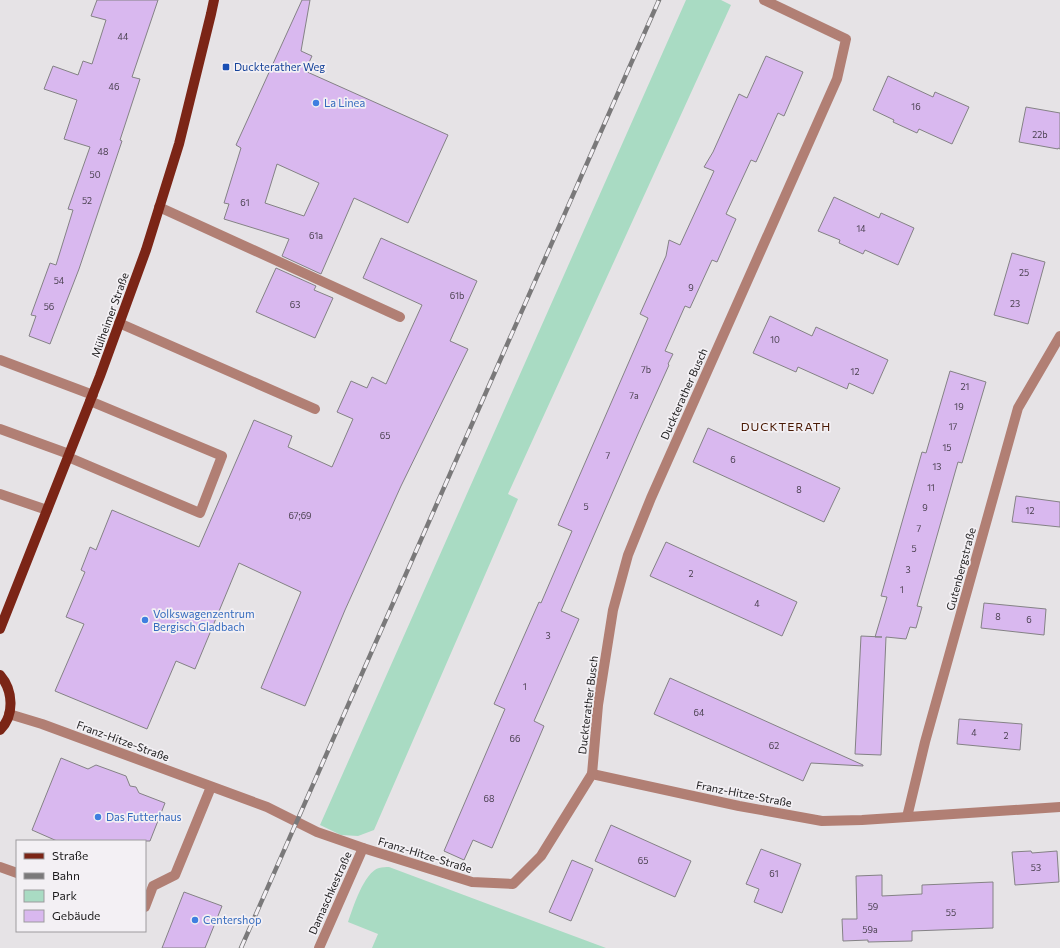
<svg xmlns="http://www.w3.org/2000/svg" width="1060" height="948" font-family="Commissioner,sans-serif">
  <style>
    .green { fill: #a9dbc3 }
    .building { fill: #d9b8ef; stroke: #848285; fill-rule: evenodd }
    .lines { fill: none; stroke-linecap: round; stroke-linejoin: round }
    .minor { stroke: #b17f74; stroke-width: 10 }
    .major { stroke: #7b2516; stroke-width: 10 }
    .rail-casing { stroke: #7a797a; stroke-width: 4.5 }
    .rail { stroke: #f3f0f4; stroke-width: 3; stroke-dasharray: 9; stroke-linecap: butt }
    .transit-dot { fill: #1a4fb4; stroke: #f3f0f4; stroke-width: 1.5 }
    .shop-dot { fill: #3f7fe0; stroke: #f3f0f4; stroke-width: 1.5 }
    .labels { text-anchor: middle; stroke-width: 3.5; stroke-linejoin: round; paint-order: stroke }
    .number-label { font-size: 9px; fill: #4b4251 }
    .transit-label { font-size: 11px; fill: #164399; stroke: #f3f0f4; text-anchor: start }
    .shop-label { font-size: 11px; fill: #366cbe; stroke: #f3f0f4; text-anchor: start }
    .street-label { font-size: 11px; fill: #1c1b1c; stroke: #f3f0f4 }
    .neighbourhood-label { font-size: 12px; letter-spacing: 1px; fill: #491903; stroke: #f3f0f4 }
  </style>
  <rect width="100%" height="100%" fill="#e6e3e6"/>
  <g class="green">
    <polygon points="686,0 721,0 731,5 508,494 518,499 374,830 358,836 341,835 320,825"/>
    <path d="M 389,867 L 606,948 L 372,948 L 378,934 L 348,922 C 353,908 364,872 379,868 C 382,867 386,867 389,867 Z"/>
  </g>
  <g class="building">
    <polygon points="97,0 158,0 132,77 140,79 120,140 122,141 79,269 50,344 29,336 36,316 31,315 50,263 56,265 73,210 68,209 90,147 64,139 77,100 44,89 53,66 78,75 83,61 92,64 106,20 91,16"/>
    <path d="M 302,0 L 310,0 L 301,51 L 312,56 L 305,71 L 448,135 L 408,223 L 354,198 L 321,274 L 282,256 L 289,239 L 224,219 L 229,204 L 224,203 L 241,148 L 236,145 ZM 277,164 L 319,183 L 304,216 L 265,203 Z"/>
    <polygon points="766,56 803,72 784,116 778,113 756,162 751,160 726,214 736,219 717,262 712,260 690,308 685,306 665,351 673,354 668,364 669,365 638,434 561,611 579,619 534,721 544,726 492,848 473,840 464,860 444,851 505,709 494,704 539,602 541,603 572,531 558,525 648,318 640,314 666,256 669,240 680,245 714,171 704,167 713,152 739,94 747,98"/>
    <polygon points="888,76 933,97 935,92 969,107 952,144 919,129 917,133 893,122 894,120 873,110"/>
    <polygon points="1026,107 1060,113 1060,149 1058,148 1058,149 1019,142"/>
    <polygon points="834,197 879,218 881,213 914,228 898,265 865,250 863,254 839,243 840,240 818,231"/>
    <polygon points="381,238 477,281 450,341 468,349 401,486 345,610 305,706 261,688 301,592 239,563 195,669 176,661 147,729 55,691 84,624 66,617 85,572 81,570 90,547 96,550 112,510 199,547 254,420 292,436 288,447 332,467 353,419 337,412 351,381 367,388 372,377 386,384 422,305 363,278"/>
    <polygon points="1012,253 1045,262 1028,324 994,315"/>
    <polygon points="276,268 316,286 314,290 333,298 315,338 256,312"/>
    <polygon points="770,316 812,336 816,327 888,360 873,394 849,383 847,389 798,367 796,372 753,353"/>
    <polygon points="950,371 986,382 962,463 958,462 917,606 922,607 916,628 910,627 906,639 886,637 881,755 855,754 861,636 882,637 875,637 887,597 881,596 922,452 926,453"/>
    <polygon points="708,428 840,488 824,522 693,462"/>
    <polygon points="1016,496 1060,502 1060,527 1012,522"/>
    <polygon points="666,542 797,602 782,636 650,576"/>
    <polygon points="984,603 1046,609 1044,635 981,628"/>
    <polygon points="670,678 863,765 863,766 811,763 803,781 654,714"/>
    <polygon points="959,719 1022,724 1020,750 957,744"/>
    <polygon points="61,758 88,769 96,765 126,776 130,786 136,787 139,793 165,803 150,841 57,841 32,830"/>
    <polygon points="611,825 691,861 675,897 595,861"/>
    <polygon points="761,849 801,864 782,913 754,902 759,889 746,884"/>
    <polygon points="1031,851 1032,853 1057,851 1059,882 1015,885 1012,852"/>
    <polygon points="572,860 593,869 571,921 549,912"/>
    <polygon points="882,875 882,896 922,894 922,885 993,882 993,928 912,931 912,941 868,942 868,940 843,941 842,919 857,919 856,876"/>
    <polygon points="184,892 222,906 205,948 162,948"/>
  </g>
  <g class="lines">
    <g class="minor">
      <polyline points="159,207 400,317"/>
      <polyline points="119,323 315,409"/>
      <polyline points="0,360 93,395"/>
      <polyline points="0,429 69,454"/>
      <polyline points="68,457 200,513 222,456 90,401"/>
      <polyline points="0,494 47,510"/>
      <polyline points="9,714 42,724 267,807 317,832 363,848 472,882 513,884 541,856 592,774 739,806 822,821 862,820 1060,807"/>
      <polyline points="592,774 598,705 613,610 628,555 651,498 837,79 846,39 764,0"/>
      <polyline points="907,817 925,742 1018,408 1060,336"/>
      <polyline points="0,867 17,873"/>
      <polyline points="145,907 153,886 175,875 211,787"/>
      <polyline points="319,948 363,848"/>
    </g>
    <g class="major">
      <polyline points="0,629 100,376 146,250 179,144 211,14 214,0"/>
      <path d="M 0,675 C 13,690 15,715 0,730"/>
    </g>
    <defs>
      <polyline id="rail" points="241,948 659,0"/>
    </defs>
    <use href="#rail" class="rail-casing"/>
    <use href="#rail" class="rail"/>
  </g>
  <rect class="transit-dot" x="222" y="63" width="8" height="8" rx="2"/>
  <g class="shop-dot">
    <circle cx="316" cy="103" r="4"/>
    <circle cx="145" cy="620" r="4"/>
    <circle cx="98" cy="817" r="4"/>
    <circle cx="195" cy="920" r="4"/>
  </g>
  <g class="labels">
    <g class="number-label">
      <text x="123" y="40">44</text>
      <text x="114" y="90">46</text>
      <text x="916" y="110">16</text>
      <text x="1040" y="138">22b</text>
      <text x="103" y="155">48</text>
      <text x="95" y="178">50</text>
      <text x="87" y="204">52</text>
      <text x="245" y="206">61</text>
      <text x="861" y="232">14</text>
      <text x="316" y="239">61a</text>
      <text x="1024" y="276">25</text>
      <text x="59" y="284">54</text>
      <text x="691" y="291">9</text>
      <text x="457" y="299">61b</text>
      <text x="1015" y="307">23</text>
      <text x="295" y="308">63</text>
      <text x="49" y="310">56</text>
      <text x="775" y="343">10</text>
      <text x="646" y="373">7b</text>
      <text x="855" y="375">12</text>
      <text x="965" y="390">21</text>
      <text x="634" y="399">7a</text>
      <text x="959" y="410">19</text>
      <text x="953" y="430">17</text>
      <text x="385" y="439">65</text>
      <text x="947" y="451">15</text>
      <text x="608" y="459">7</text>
      <text x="733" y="463">6</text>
      <text x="937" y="470">13</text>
      <text x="931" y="491">11</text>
      <text x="799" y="493">8</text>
      <text x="586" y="510">5</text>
      <text x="925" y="511">9</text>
      <text x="1030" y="514">12</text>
      <text x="300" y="519">67;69</text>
      <text x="919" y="532">7</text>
      <text x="914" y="552">5</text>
      <text x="908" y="573">3</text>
      <text x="691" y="577">2</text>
      <text x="902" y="593">1</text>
      <text x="757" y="607">4</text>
      <text x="998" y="620">8</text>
      <text x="1029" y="623">6</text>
      <text x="548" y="639">3</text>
      <text x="525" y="690">1</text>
      <text x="699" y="716">64</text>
      <text x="974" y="736">4</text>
      <text x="1006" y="739">2</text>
      <text x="515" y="742">66</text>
      <text x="774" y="749">62</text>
      <text x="489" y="802">68</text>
      <text x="643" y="864">65</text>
      <text x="1036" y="871">53</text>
      <text x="774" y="877">61</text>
      <text x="873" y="910">59</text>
      <text x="951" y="916">55</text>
      <text x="870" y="933">59a</text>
    </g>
    <g class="transit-label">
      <text x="234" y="71">Duckterather Weg</text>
    </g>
    <g class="shop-label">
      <text x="324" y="107">La Linea</text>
      <text x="153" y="618">Volkswagenzentrum<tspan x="153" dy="13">Bergisch Gladbach</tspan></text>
      <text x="106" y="821">Das Futterhaus</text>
      <text x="203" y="924">Centershop</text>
    </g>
    <g class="street-label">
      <text transform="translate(110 315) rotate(-70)" y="4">Mülheimer Straße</text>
      <text transform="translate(684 394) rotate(-66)" y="4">Duckterather Busch</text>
      <text transform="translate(961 569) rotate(-75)" y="4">Gutenbergstraße</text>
      <text transform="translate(588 705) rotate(-83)" y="4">Duckterather Busch</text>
      <text transform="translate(123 741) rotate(20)" y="4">Franz-Hitze-Straße</text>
      <text transform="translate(744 794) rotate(11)" y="4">Franz-Hitze-Straße</text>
      <text transform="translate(425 855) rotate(17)" y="4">Franz-Hitze-Straße</text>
      <text transform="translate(330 893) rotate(-66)" y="4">Damaschkestraße</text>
    </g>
    <g class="neighbourhood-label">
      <text x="786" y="431">DUCKTERATH</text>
    </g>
  </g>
  <rect x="16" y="840" width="130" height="92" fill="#f3f0f4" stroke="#9d9b9e"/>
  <rect x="24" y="853" width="20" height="6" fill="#7b2516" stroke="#9d9b9e"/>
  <text x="52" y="860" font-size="12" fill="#1c1b1c">Straße</text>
  <rect x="24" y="873" width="20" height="6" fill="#7a797a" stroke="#9d9b9e"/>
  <text x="52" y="880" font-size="12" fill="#1c1b1c">Bahn</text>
  <rect x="24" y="890" width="20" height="12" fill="#a9dbc3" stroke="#9d9b9e"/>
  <text x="52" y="900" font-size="12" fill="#1c1b1c">Park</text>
  <rect x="24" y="910" width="20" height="12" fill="#d9b8ef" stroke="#9d9b9e"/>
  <text x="52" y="920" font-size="12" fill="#1c1b1c">Gebäude</text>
</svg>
